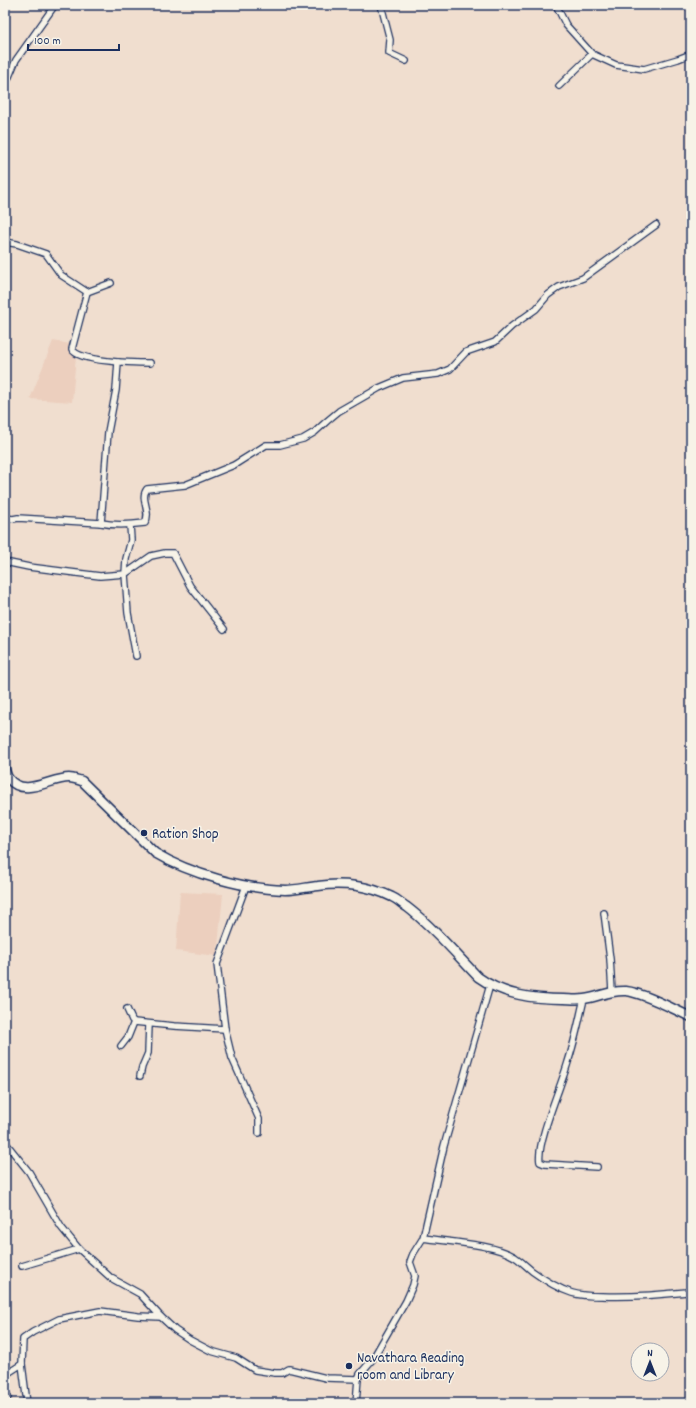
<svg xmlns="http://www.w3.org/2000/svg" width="696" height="1408" font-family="Dekko,sans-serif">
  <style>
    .built { fill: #eccfbe }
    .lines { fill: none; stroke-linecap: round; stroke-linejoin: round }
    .street-casing { stroke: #1b2f5e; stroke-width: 8 }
    .secondary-casing { stroke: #1b2f5e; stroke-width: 11 }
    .street { stroke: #f7f3e8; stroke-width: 5.5 }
    .secondary { stroke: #f7f3e8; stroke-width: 8 }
    .poi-dot { fill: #1b2f5e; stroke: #f7f3e8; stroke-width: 1.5 }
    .labels { text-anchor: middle; stroke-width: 3; stroke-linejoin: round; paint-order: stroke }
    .poi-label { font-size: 15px; fill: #1b2f5e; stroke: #f7f3e8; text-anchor: start }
  </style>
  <rect width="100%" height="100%" fill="#f0decf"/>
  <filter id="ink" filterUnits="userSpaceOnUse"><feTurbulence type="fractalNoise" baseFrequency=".025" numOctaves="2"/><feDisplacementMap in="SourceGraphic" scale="8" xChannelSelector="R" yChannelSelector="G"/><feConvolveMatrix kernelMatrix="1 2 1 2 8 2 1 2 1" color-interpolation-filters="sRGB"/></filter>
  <g filter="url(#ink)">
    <g class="built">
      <polygon points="53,341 77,345 72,402 30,399"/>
      <polygon points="180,892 223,894 217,956 176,951"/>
    </g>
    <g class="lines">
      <defs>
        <g id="street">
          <polyline points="381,5 390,40 389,53 406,61"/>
          <polyline points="556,5 566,25 592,54 616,65 644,69 678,59 691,54"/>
          <polyline points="5,86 16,60 55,5"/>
          <polyline points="559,86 592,54"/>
          <polyline points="5,242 17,244 46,254 61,275 87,292"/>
          <path d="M 87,292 L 72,349 C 78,362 135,363 150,363"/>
          <polyline points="87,292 111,283"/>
          <path d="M 5,518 L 13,519 L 18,518 L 101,523 C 116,526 130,525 145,523 C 152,511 139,499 147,489 L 185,485 L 234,465 L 266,445 L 280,445 L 303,439 L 315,432 L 327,421 L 339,411 L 379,388 L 403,378 L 438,374 L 450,369 L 466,352 L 495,342 L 512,326 L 536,309 L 548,295 L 559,287 L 583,278 L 656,225"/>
          <polyline points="101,523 108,432 116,390 118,362"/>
          <polyline points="130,525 131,540 126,559 125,574 128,613 136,656"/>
          <polyline points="5,562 29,567 100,576 125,574 151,556 165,553 173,553 190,586 224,629"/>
          <polyline points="246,886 217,964 225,1029 232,1058 259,1119 259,1133"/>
          <polyline points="604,913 610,959 612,991"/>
          <path d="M 584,999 C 579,1020 575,1041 568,1062 C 562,1084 536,1143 540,1162 L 545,1164 L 597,1167"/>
          <polyline points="127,1009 132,1020 134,1022 174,1026 225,1029"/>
          <polyline points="121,1046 128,1037 134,1022"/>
          <polyline points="140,1076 142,1067 148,1053 149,1024"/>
          <polyline points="5,1142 29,1172 61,1227 79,1249 111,1278 140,1294 161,1317"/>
          <polyline points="423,1238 444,1146 490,985"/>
          <polyline points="22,1266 79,1249"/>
          <path d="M 22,1364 L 23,1339 L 33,1332 L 59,1319 L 100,1311 L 138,1316 L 161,1317 L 175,1330 L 190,1340 L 211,1351 L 236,1358 L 255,1370 L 275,1373 L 282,1373 L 289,1369 L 326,1378 L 358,1379 L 360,1374 L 372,1360 L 406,1301 L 413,1285 L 415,1276 L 410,1262 L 413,1254 L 423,1238 C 449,1242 494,1244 515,1257 C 521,1261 526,1266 532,1271 C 543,1279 559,1289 572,1293 C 582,1296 592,1296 602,1296 C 631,1297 659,1295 687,1292 L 691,1290"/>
          <polyline points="5,1375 22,1364 27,1403"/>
          <polyline points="5,1391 8,1397"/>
          <polyline points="356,1403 358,1379"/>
        </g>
        <path id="secondary" d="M 5,770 C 6,773 7,777 9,779 C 24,798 51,778 69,778 C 73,778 78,780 82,781 L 155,853 C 190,874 245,889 285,890 C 297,890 307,887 318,886 C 343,882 370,886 392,897 C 397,899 402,904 407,907 C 433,927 455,953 478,977 C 503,995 533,999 563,999 C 569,999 577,1000 584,999 C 600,997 608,990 626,991 C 644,993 673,1009 691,1017"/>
      </defs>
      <use href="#street" class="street-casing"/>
      <use href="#secondary" class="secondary-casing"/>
      <use href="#street" class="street"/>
      <use href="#secondary" class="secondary"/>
    </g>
  </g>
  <g class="poi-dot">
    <circle cx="144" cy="833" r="4"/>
    <circle cx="349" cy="1366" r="4"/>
  </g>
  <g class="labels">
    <g class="poi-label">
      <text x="152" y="838">Ration Shop</text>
      <text x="357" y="1362">Navathara Reading<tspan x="357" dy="17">room and Library</tspan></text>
    </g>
  </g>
  <rect width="696" height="1408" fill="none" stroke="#f7f3e8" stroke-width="20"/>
  <rect x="10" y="10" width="676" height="1388" fill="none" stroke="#1b2f5e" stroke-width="1.5" filter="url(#ink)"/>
  <g transform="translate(650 1362)"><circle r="19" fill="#f7f3e8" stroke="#9fa5b1"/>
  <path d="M0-3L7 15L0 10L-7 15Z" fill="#1b2f5e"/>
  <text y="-6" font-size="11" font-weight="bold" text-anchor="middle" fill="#1b2f5e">N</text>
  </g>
  <path d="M28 44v6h91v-6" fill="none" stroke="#1b2f5e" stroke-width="2"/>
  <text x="34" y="44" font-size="12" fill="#1b2f5e" stroke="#f7f3e8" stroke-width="3" paint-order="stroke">100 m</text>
</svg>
